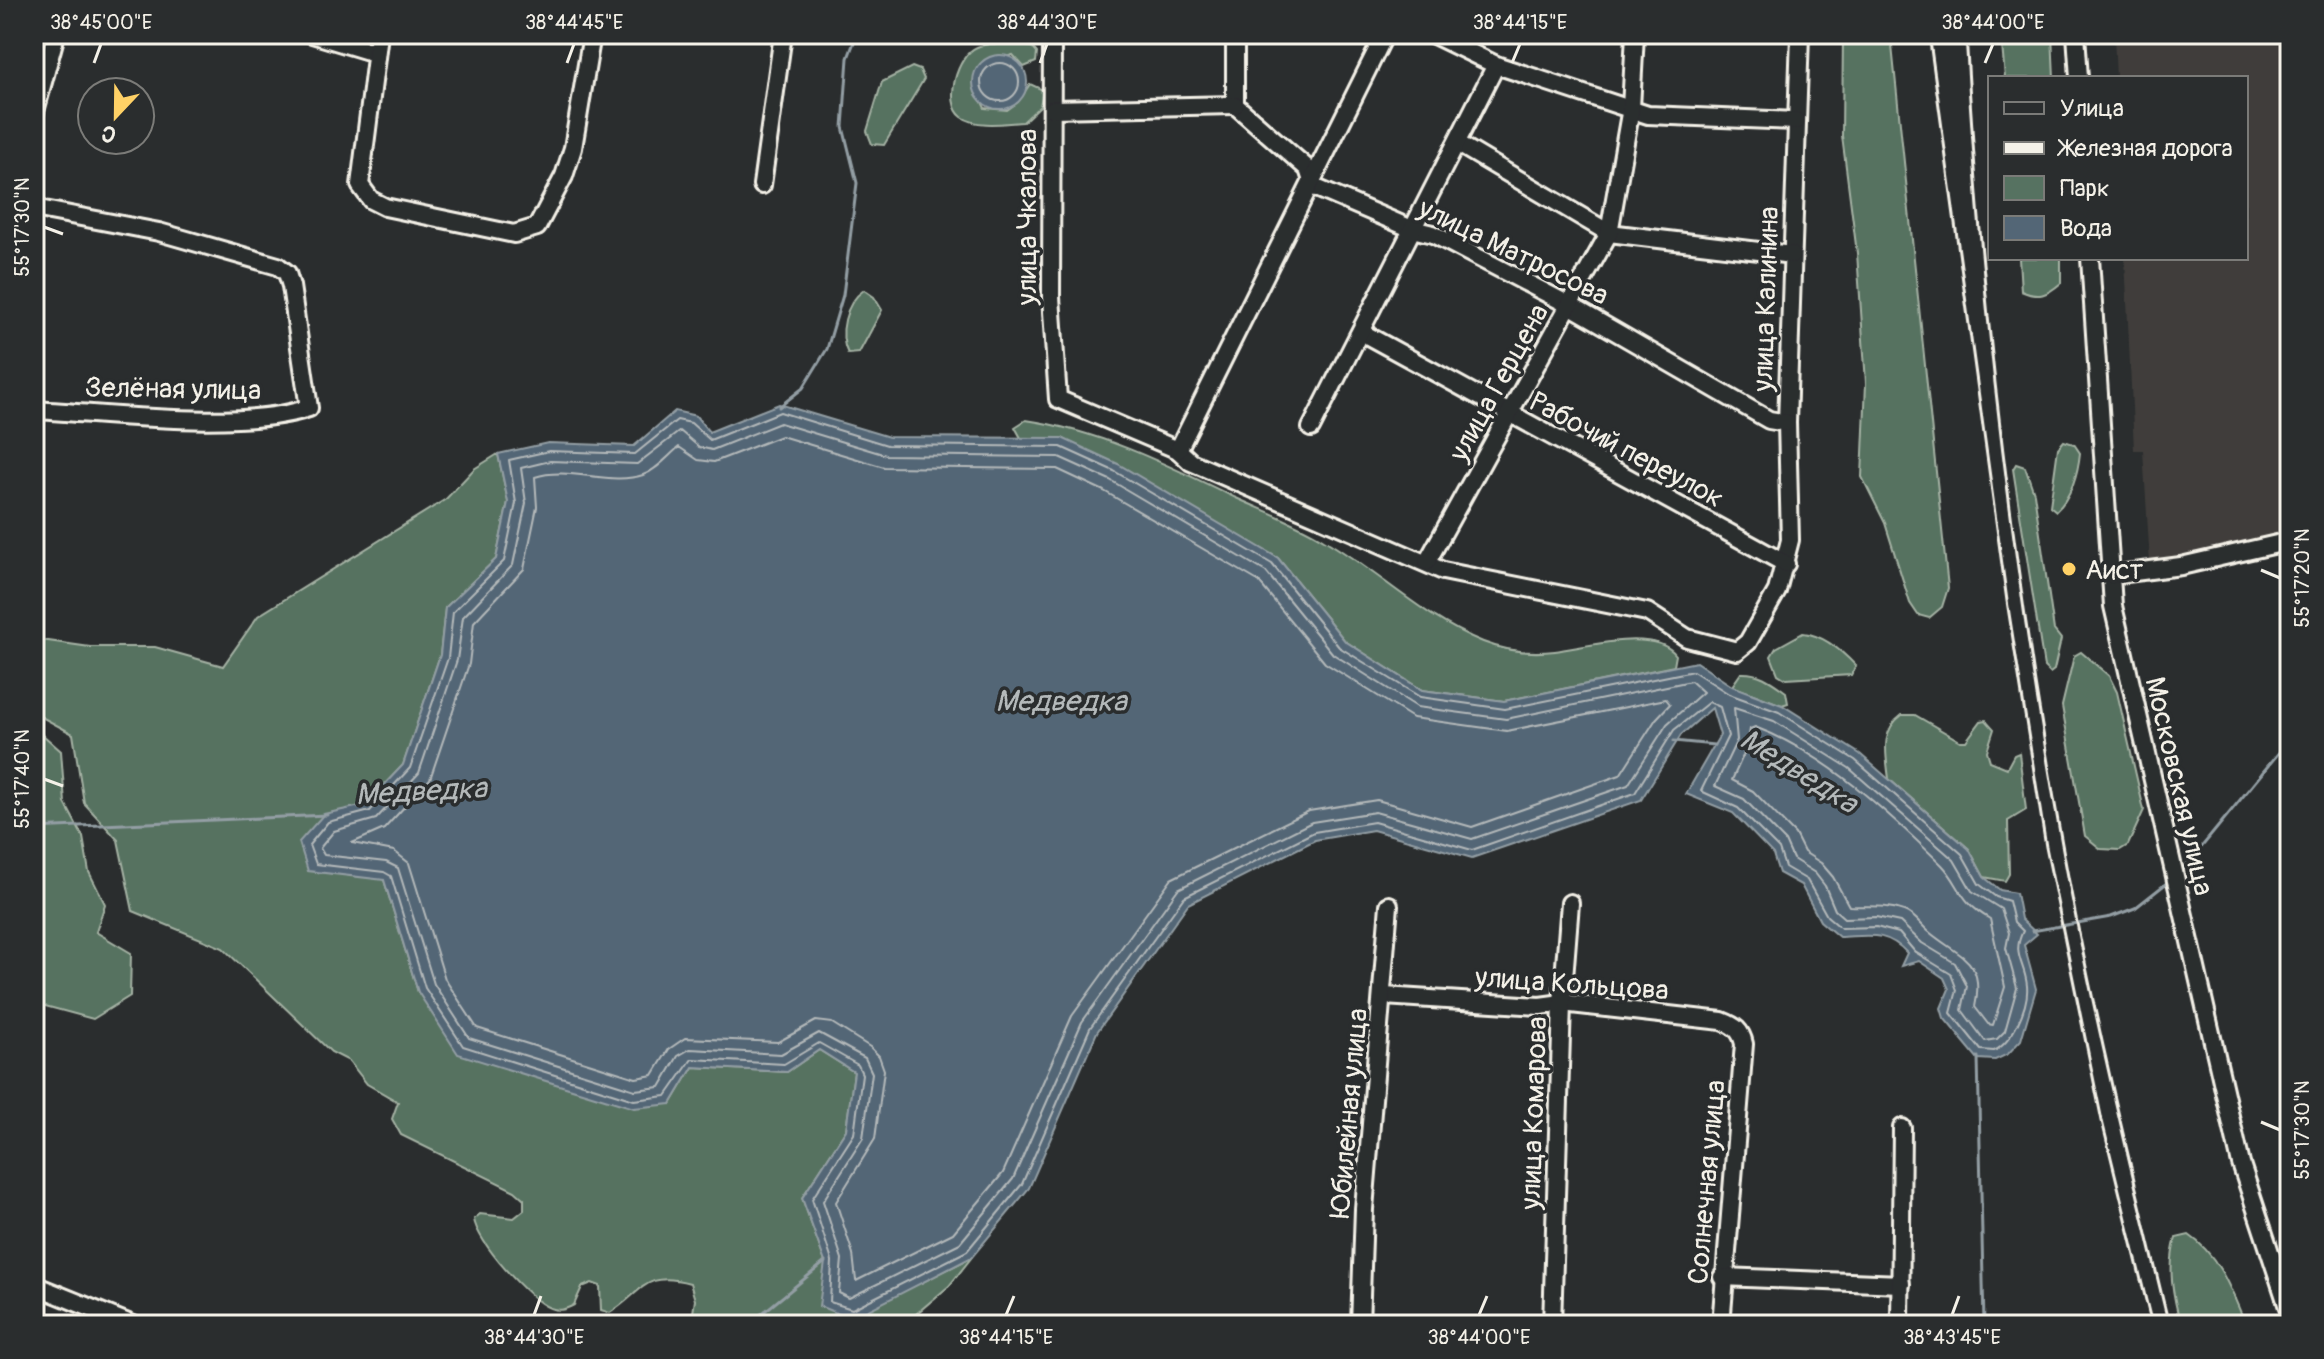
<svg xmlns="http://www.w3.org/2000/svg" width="2324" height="1359" font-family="Pangolin,sans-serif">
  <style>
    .built { fill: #403e3b }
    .green { fill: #567261; stroke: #a5b2a4; stroke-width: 2 }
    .water { fill: #536676; stroke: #939ea4; stroke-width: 2 }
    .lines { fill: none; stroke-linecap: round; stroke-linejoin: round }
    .shore { stroke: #b4b9ba; stroke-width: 2 }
    .stream { stroke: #939ea4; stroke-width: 3 }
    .minor-casing { stroke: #f4f1e8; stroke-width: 22 }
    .minor { stroke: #2a2d2e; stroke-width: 16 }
    .rail { stroke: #f4f1e8; stroke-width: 3 }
    .ticks { fill: none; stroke: #f4f1e8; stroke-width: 3 }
    .poi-dot { fill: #ffd166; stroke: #2a2d2e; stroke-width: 3 }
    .labels { text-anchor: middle; stroke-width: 7; stroke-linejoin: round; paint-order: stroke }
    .street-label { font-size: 28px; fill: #f4f1e8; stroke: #2a2d2e }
    .poi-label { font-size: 28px; fill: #f4f1e8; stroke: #2a2d2e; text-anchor: start }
    .water-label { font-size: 30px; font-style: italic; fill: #b4b9ba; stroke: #2a2d2e }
    .neatline { fill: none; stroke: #f4f1e8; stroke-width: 3 }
    .ticks-label { font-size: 20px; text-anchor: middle; fill: #f4f1e8 }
  </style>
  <rect width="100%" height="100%" fill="#2a2d2e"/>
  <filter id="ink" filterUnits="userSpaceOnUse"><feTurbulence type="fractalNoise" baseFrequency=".0125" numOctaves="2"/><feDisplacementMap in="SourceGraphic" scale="16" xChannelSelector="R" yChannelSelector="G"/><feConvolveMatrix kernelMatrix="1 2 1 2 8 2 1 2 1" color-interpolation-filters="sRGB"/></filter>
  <g filter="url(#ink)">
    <polygon class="built" points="2114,34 2290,34 2290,533 2150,563 2143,450 2134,450 2125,258 2246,258 2246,78 2116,78"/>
    <g class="green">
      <polygon points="1843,34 1890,34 1892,46 1948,588 1942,607 1929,618 1918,615 1910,603 1885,523 1862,477 1866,383 1857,253 1842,136"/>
      <polygon points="2001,34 2052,34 2054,78 2005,78"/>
      <path d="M 1008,42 L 1032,47 L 1037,53 L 1036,62 L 1024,67 L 1013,55 L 980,64 L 974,86 L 985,108 L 1007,110 L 1018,102 L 1030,84 L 1043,90 L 1040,106 L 1023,122 C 1005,123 978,128 962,117 C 943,103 957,55 977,47 C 985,43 998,44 1008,42 Z"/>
      <polygon points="912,67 920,70 924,79 884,145 872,144 867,131 882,82"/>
      <path d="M 2019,258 L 2061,258 L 2061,283 C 2047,295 2039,299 2021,291 Z"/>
      <path d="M 864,290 L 874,297 L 882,310 L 859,353 L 848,354 C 838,334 845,303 864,290 Z"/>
      <path d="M 1026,420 C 1101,431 1168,465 1236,498 C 1265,511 1297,523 1324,540 C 1379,572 1423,618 1483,642 C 1506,651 1530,654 1555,651 C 1587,647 1654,627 1676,655 L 1674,666 L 1504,701 L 1422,690 L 1345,641 L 1278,558 L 1062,438 L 1021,438 L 1015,427 Z"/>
      <path d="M 2064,441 L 2074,444 L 2080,453 C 2078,473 2071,498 2056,511 L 2050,506 L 2058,448 Z"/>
      <path d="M 498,454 L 508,502 L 496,559 L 445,608 L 440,655 L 403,765 L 365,805 L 324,815 L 384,880 L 418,992 L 671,1104 L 693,1067 L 787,1072 L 819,1050 L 854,1072 L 846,1130 L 802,1198 L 825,1262 L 921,1283 L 972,1257 L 949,1286 L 903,1325 L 691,1325 L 695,1300 L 690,1283 C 644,1270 643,1292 610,1313 L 601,1310 L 600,1286 L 592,1283 L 582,1287 L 574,1305 C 566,1309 560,1312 550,1308 C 530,1301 476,1241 474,1219 L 480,1214 L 514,1218 L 524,1210 L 524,1199 L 515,1191 L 401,1135 L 392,1119 L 398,1102 L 367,1084 L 349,1061 L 331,1052 L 223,948 L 133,911 L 118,840 L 84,803 L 73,734 L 34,713 L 34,639 L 90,647 L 155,647 L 223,666 L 258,616 L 446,499 L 474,469 Z"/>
      <polygon points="2016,464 2025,467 2034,493 2054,630 2061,639 2054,670 2050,673 2044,667 2013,469"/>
      <path d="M 1803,633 C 1824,635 1842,651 1856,666 L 1851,675 L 1786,679 L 1778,674 L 1771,656 L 1776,648 Z"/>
      <polygon points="2081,652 2109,676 2117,692 2144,810 2128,845 2120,850 2101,849 2085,836 2062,706 2074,656"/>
      <path d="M 1741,673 C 1760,672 1772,682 1786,692 L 1788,703 L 1782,705 L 1732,686 Z"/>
      <path d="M 1902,715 L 1915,715 L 1960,741 L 1966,741 L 1981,721 L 1986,720 L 1994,729 L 1987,751 L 1990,761 L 2007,768 L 2014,755 L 2019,753 L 2026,810 L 2008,821 L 2009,874 L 2005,881 L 1984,877 L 1969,849 L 1889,779 C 1886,754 1880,731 1902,715 Z"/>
      <polygon points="34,727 61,751 65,803 83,837 89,872 105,904 96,932 131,953 130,996 93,1019 34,1003"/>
      <path d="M 2189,1235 C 2219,1255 2232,1292 2246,1325 L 2181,1325 C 2173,1297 2167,1267 2176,1238 Z"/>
    </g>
    <g class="water">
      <circle cx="1000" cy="82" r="27"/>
      <path d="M 779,404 L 889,437 L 1062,438 L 1118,464 L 1278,558 L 1345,641 L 1422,690 L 1504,701 L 1696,662 L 1732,686 L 1782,705 L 1860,754 L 1969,849 L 1984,877 L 2000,890 L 2016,893 L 2021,919 L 2037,934 L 2024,945 L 2036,989 L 2021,1040 L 2008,1054 L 1995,1060 L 1978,1059 L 1944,1018 L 1941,1008 L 1949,989 L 1944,978 L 1919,961 L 1901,966 L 1907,953 C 1886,930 1868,936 1839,937 L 1820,921 L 1801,885 L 1779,873 L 1773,854 L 1733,813 L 1686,794 L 1720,735 L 1712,708 L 1681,735 L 1641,800 L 1472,858 L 1373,830 L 1315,840 L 1188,904 L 1097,1032 L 1029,1188 L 972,1257 L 851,1319 L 819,1306 L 825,1262 L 802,1198 L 846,1130 L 854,1072 L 819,1050 L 787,1072 L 693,1067 L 671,1104 L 634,1108 L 458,1054 L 418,992 L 384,880 L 308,871 L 299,842 L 324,814 L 365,805 L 403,765 L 440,655 L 445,608 L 496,559 L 508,502 L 498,454 L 548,443 L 634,446 L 675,411 L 696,416 L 709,432 Z"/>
    </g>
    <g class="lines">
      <g class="shore">
        <circle cx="1000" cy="82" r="19"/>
        <path d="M 780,412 L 887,445 L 1061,447 L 1114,471 L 1272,564 L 1339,647 L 1420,697 L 1505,709 L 1693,671 L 1729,694 L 1779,712 L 1855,760 L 1962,854 L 1979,884 L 1996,897 L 2009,901 L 2014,922 L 2023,931 C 2011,955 2025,962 2027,986 C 2029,1006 2012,1043 1994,1051 L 1981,1050 L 1951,1013 L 1957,990 L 1951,974 L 1915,952 L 1899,933 L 1876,927 L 1841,928 L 1827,916 L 1807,880 L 1785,867 L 1779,849 L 1738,808 L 1701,791 L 1728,736 L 1720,707 L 1709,702 L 1674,730 L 1635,793 L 1472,850 L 1374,822 L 1314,832 L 1184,897 L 1090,1028 L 1022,1184 L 967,1251 L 852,1309 L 830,1302 L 832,1261 L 812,1199 L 854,1134 L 862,1074 L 858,1065 L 819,1043 L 784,1064 L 692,1059 L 666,1096 L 634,1100 L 463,1046 L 425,988 L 391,876 L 384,872 L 316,864 L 309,845 L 328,822 L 370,811 L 410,768 L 448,658 L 453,612 L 504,561 L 516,503 L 509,460 L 549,451 L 635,454 L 677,420 L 691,423 L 710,440 Z"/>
        <polygon points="780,423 886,455 1059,457 1110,480 1266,572 1333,654 1417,707 1506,719 1691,681 1703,692 1667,724 1628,785 1472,839 1375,812 1312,822 1178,889 1082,1022 1013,1179 960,1243 849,1298 839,1293 842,1259 823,1201 863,1138 872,1073 865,1058 819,1033 781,1054 690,1049 678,1056 660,1087 635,1090 469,1038 434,984 398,868 386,862 324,855 320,848 334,831 376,819 419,773 457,660 463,617 513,565 526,503 521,468 550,461 637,464 680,431 699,447 712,450"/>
        <path d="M 781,436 L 884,467 L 1057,469 L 1104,491 L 1258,581 L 1325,663 L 1413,718 L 1507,731 L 1666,699 L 1670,704 L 1656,719 L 1620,775 L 1472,827 L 1377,800 L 1309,811 L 1171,879 L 1072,1016 L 1003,1173 L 953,1233 L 856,1281 L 853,1254 L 836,1202 L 875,1139 L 884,1070 L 879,1056 L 870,1047 L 832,1023 L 816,1021 L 778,1042 L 685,1038 L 669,1049 L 653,1075 L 636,1078 L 477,1028 L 445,979 L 409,863 L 394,851 L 352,843 L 384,829 L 430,779 L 469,664 L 474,622 L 524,569 L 537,507 L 535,477 C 569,466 610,486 643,475 C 657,470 668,456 679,447 L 698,460 L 714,462 Z"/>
        <polygon points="1734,708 1774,721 1849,768 1954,860 1972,891 2001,909 2009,933 2006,948 2017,988 2005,1031 1997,1039 1985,1041 1962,1010 1967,986 1955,963 1922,943 1900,922 1876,917 1844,918 1835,910 1825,886 1815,873 1793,859 1785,841 1744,799 1715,786 1737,740"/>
        <path d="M 1755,727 C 1825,753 1889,813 1942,865 C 1962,886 1957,900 1990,919 L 2005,987 L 1993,1025 L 1988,1024 L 1975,1007 C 1986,958 1958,957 1928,931 C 1920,924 1915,915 1904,911 C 1886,904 1867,907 1849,906 L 1833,877 L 1821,863 L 1804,852 L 1795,834 L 1753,791 L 1732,780 L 1747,747 L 1750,729 Z"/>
      </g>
      <g class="stream">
        <polyline points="779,407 803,388 827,349 843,295 857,183 843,127 848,58 857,34"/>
        <polyline points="1674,741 1714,745"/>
        <polyline points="34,828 327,815"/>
        <polyline points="2181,872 2290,739"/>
        <polyline points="2032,931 2111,917 2135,908 2168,882"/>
        <polyline points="1978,1057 1984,1325"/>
        <polyline points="748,1325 825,1262"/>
      </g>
      <defs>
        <g id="minor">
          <polyline points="312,34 375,53"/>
          <polyline points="379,34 360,185 371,200 385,207 514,234 537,227 564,176 573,148 592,34"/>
          <polyline points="1052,34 1051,297 1058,399 1178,450 1191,462 1443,571 1647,612 1687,638 1737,651 1748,642 1777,591 1790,540 1787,423 1800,34"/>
          <polyline points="1432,34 1496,65 1648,115 1797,121"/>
          <polyline points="2076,34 2079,78"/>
          <polyline points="1235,105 1308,169 1314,187 1412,229 1433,234 1571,306 1769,420 1787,423"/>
          <polyline points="1235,105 1235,34"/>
          <polyline points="1052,109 1235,105"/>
          <polyline points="34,115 56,34"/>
          <polyline points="1457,143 1609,233 1792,255"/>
          <polyline points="762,185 783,34"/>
          <path d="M 34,208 L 159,232 L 278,266 L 287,273 L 291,286 L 309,408 C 240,431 110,414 34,410"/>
          <polyline points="2090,258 2113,606 2241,1164 2290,1313"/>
          <polyline points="1361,332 1786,564"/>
          <polyline points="1311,428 1496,65"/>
          <polyline points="1178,450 1385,34"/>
          <polyline points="1427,562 1609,233 1631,108 1635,34"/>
          <polyline points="2111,575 2181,566 2290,541"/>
          <path d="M 1384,996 L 1540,1006 L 1562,1003 L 1722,1021 C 1735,1026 1741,1030 1744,1044 L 1721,1325"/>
          <polyline points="1722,1277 1901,1284"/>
          <polyline points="34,1285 133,1325"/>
          <polyline points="1360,1325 1364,1209 1389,905"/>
          <polyline points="1552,1325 1562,1003 1570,903"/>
          <polyline points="1900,1325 1902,1128"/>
        </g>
      </defs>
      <use href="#minor" class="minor-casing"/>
      <use href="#minor" class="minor"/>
      <g class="rail">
        <polyline points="1929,34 2007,601 2046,847 2102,1121 2152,1325"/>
        <path d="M 1966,34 C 1981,305 2014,577 2062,844 C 2091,1005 2130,1165 2169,1325"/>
      </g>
    </g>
  </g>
  <path class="ticks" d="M 94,63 L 101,44M 567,63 L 574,44M 1040,63 L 1047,44M 1512,63 L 1520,44M 1985,63 L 1993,44M 44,227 L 63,234M 2261,570 L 2280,578M 44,779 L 63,786M 2261,1122 L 2280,1130M 534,1315 L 541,1296M 1006,1315 L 1014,1296M 1479,1315 L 1487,1296M 1952,1315 L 1959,1296"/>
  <circle class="poi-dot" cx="2069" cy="569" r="8"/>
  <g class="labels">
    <g class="street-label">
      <text transform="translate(1026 217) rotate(-90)" y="10">улица Чкалова</text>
      <text transform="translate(1514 251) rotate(26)" y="10">улица Матросова</text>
      <text transform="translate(1765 299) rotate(-88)" y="10">улица Калинина</text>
      <text transform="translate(1498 382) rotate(-61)" y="10">улица Герцена</text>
      <text transform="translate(173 388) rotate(1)" y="10">Зелёная улица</text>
      <text transform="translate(1627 449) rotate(28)" y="10">Рабочий переулок</text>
      <text transform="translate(2180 786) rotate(77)" y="10">Московская улица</text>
      <text transform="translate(1572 983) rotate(4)" y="10">улица Кольцова</text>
      <text transform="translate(1348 1113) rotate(-85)" y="10">Юбилейная улица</text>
      <text transform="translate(1533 1113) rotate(-88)" y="10">улица Комарова</text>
      <text transform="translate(1706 1182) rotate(-85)" y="10">Солнечная улица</text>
    </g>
    <g class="poi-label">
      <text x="2085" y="579">Аист</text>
    </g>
    <g class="water-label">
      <text x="1061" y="711">Медведка</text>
      <text transform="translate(1799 771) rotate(32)" y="10">Медведка</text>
      <text transform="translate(421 791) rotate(-3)" y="10">Медведка</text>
    </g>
  </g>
  <rect width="2324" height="1359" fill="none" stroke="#2a2d2e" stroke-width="88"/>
  <rect x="1988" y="76" width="260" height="184" fill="#2a2d2e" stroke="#7b7b78" stroke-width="2"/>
  <rect x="2004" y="102" width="40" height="12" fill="#2a2d2e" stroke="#7b7b78" stroke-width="2"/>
  <text x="2060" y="116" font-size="24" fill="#f4f1e8">Улица</text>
  <rect x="2004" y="142" width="40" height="12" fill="#f4f1e8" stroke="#7b7b78" stroke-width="2"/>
  <text x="2060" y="156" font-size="24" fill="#f4f1e8">Железная дорога</text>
  <rect x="2004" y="176" width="40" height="24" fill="#567261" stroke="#7b7b78" stroke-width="2"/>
  <text x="2060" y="196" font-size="24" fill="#f4f1e8">Парк</text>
  <rect x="2004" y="216" width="40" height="24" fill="#536676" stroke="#7b7b78" stroke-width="2"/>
  <text x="2060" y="236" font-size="24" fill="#f4f1e8">Вода</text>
  <g transform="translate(116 116) rotate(202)"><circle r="38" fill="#2a2d2e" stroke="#7b7b78" stroke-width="2"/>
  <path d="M0-6L14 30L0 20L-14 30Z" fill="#ffd166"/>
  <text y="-12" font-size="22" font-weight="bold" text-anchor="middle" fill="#f4f1e8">С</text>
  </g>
  <rect x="44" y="44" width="2236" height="1271" class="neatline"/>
  <g class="ticks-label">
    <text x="101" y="29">38°45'00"E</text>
    <text x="574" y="29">38°44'45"E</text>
    <text x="1047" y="29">38°44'30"E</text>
    <text x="1520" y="29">38°44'15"E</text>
    <text x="1993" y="29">38°44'00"E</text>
    <text transform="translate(22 227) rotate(-90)" y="7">55°17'30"N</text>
    <text transform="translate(2302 578) rotate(-90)" y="7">55°17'20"N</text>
    <text transform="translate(22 779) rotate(-90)" y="7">55°17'40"N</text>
    <text transform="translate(2302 1130) rotate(-90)" y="7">55°17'30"N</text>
    <text x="534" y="1344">38°44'30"E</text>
    <text x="1006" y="1344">38°44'15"E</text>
    <text x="1479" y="1344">38°44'00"E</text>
    <text x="1952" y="1344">38°43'45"E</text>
  </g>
</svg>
